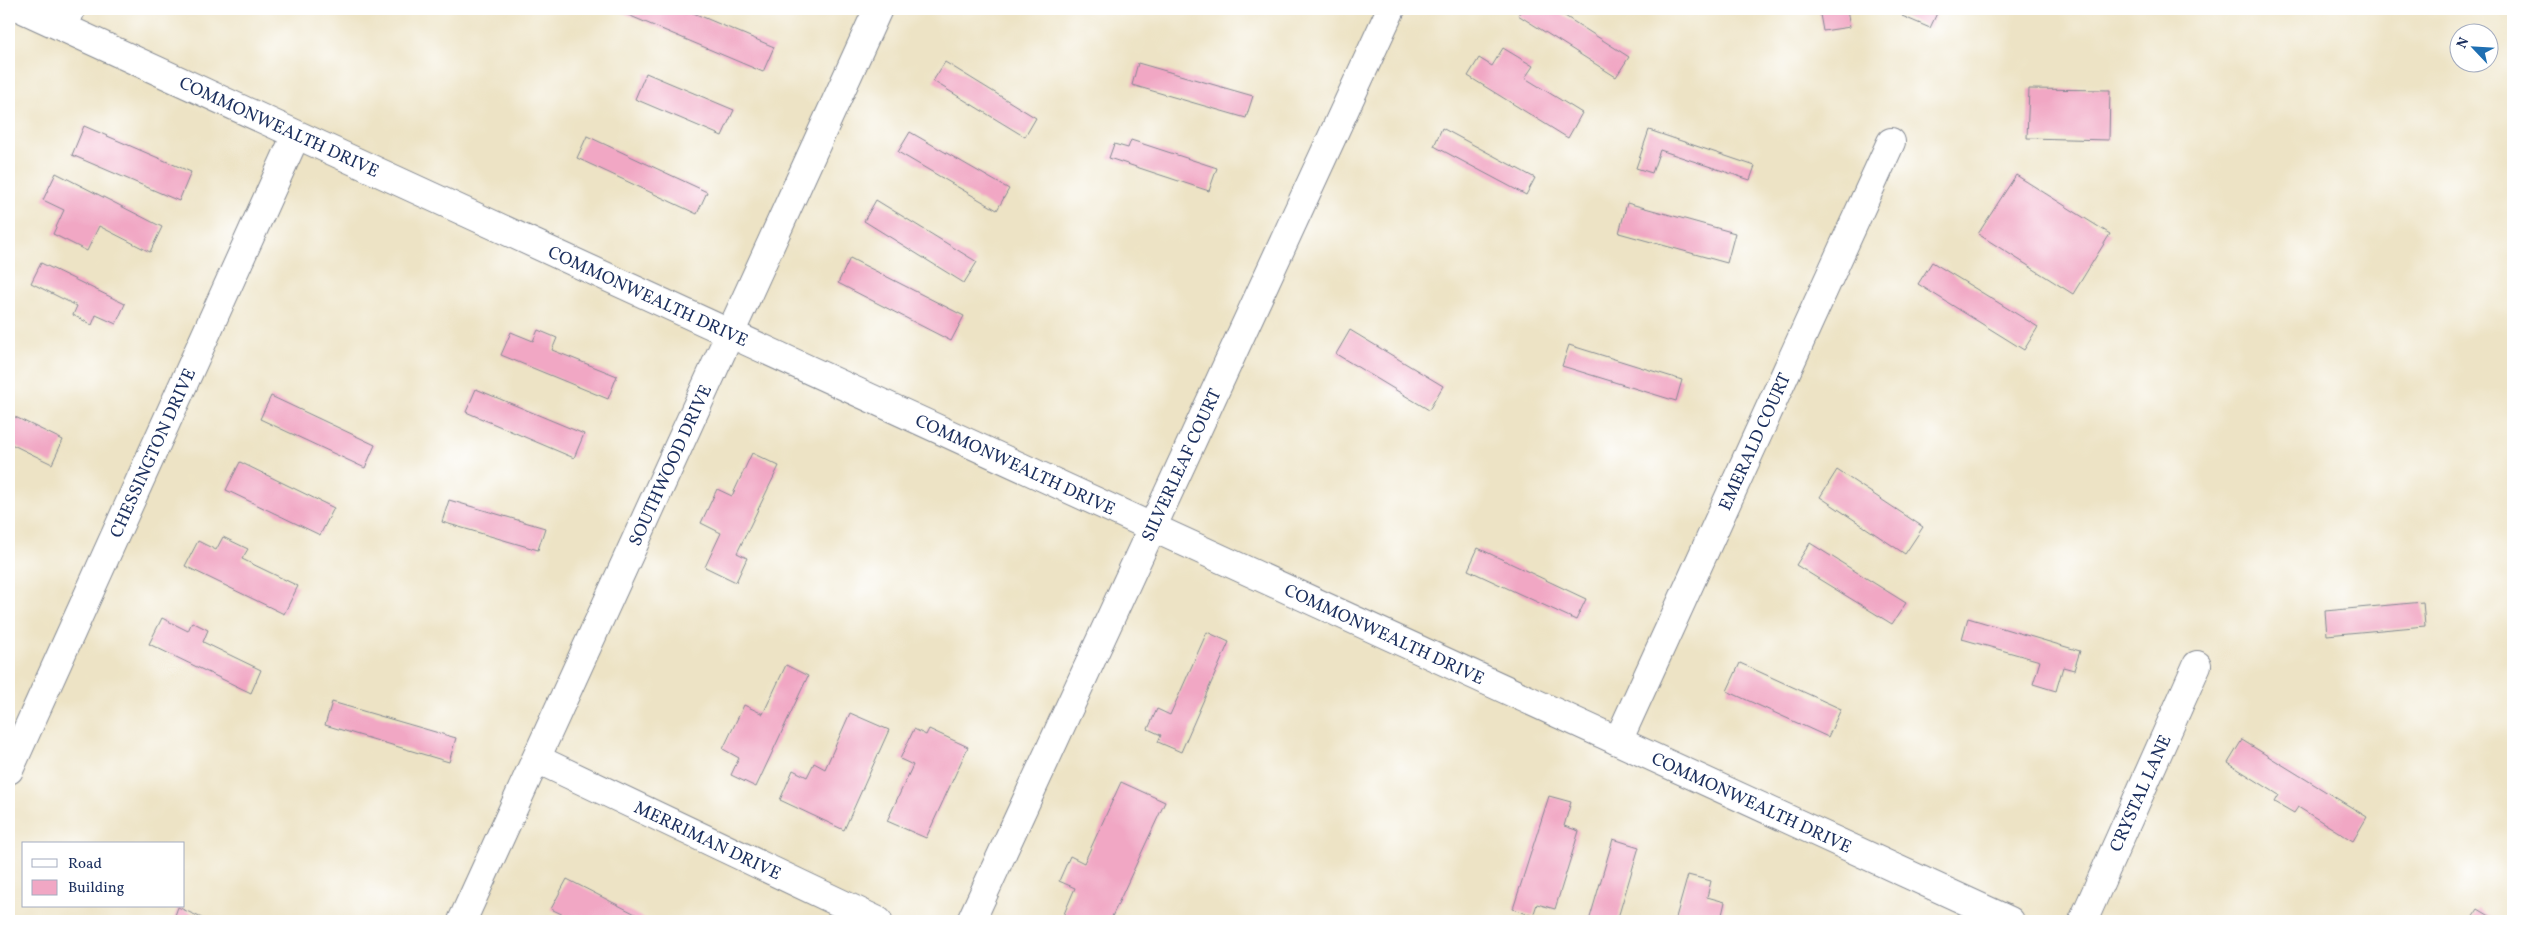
<svg xmlns="http://www.w3.org/2000/svg" width="2522" height="930" font-family="Vollkorn,serif">
  <style>
    .building { fill: #f1a7c4 }
    .lines { fill: none; stroke-linecap: round; stroke-linejoin: round }
    .service-casing { stroke: #848992; stroke-width: 20 }
    .minor-casing { stroke: #848992; stroke-width: 30 }
    .service { stroke: #fff; stroke-width: 18 }
    .minor { stroke: #fff; stroke-width: 28 }
    .labels { text-anchor: middle; stroke-width: 4.5; stroke-linejoin: round; paint-order: stroke }
    .street-label { font-size: 18px; fill: #1b2f5e; stroke: #fff }
  </style>
  <rect width="100%" height="100%" fill="#fff"/>
  <filter id="ink" filterUnits="userSpaceOnUse"><feTurbulence type="fractalNoise" baseFrequency=".02" numOctaves="2"/><feDisplacementMap in="SourceGraphic" scale="10" xChannelSelector="R" yChannelSelector="G"/><feConvolveMatrix kernelMatrix="1 2 1 2 8 2 1 2 1" color-interpolation-filters="sRGB"/></filter>
  <filter id="wash" filterUnits="userSpaceOnUse"><feTurbulence type="fractalNoise" baseFrequency=".0096" numOctaves="4" result="noise"/><feDisplacementMap in="SourceGraphic" scale="20" xChannelSelector="R" yChannelSelector="G"/><feGaussianBlur stdDeviation="1.12" result="paint"/><feColorMatrix in="noise" values="0 0 0 0 0 0 0 0 0 0 0 0 0 0 0 0 0 1.4 0 .05"/><feComposite in="paint" operator="in"/></filter>
  <g filter="url(#wash)">
    <rect width="100%" height="100%" fill="#ede3c5"/>
    <g id="blocks">
      <g class="building">
        <polygon points="614,9 684,9 774,47 763,72"/>
        <polygon points="1522,9 1554,9 1629,57 1616,77 1518,15"/>
        <polygon points="1819,9 1847,9 1850,27 1823,31"/>
        <polygon points="1906,9 1939,9 1930,28 1902,16"/>
        <polygon points="1503,48 1533,66 1525,78 1582,113 1568,138 1468,76 1479,58 1492,66"/>
        <polygon points="945,62 1036,118 1025,137 933,81"/>
        <polygon points="1138,63 1253,96 1246,118 1132,85"/>
        <polygon points="646,73 734,110 722,136 635,99"/>
        <polygon points="2029,89 2110,90 2109,140 2027,138"/>
        <polygon points="84,126 191,172 179,201 72,155"/>
        <polygon points="1442,128 1535,178 1526,195 1434,146"/>
        <polygon points="1649,130 1755,166 1750,180 1660,150 1652,173 1636,168"/>
        <polygon points="910,132 1009,189 997,210 898,152"/>
        <polygon points="587,136 707,192 697,214 577,158"/>
        <polygon points="1131,140 1217,168 1209,191 1109,158 1114,144 1128,148"/>
        <polygon points="56,173 162,227 150,252 99,226 87,251 53,234 64,210 43,200"/>
        <polygon points="2016,175 2110,234 2073,294 1978,234"/>
        <polygon points="876,200 977,262 964,283 864,221"/>
        <polygon points="1627,203 1735,233 1727,263 1619,233"/>
        <polygon points="850,258 964,316 951,341 838,283"/>
        <polygon points="1932,262 2038,327 2024,350 1918,284"/>
        <polygon points="41,263 125,304 116,324 96,315 92,325 73,315 77,306 31,283"/>
        <polygon points="538,330 557,338 552,350 617,376 608,399 501,355 511,332 533,341"/>
        <polygon points="1350,330 1443,386 1429,410 1336,354"/>
        <polygon points="1569,345 1682,380 1676,401 1562,366"/>
        <polygon points="476,389 584,434 574,458 466,412"/>
        <polygon points="271,396 375,445 365,468 260,419"/>
        <polygon points="9,414 63,440 52,464 9,443"/>
        <polygon points="752,453 779,466 737,553 747,558 736,582 705,567 721,533 701,523 717,489 732,496"/>
        <polygon points="240,462 334,508 320,535 226,490"/>
        <polygon points="1837,470 1923,527 1905,554 1820,497"/>
        <polygon points="449,500 545,528 538,550 442,522"/>
        <polygon points="223,537 248,549 242,559 298,586 284,614 185,566 198,541 216,550"/>
        <polygon points="1810,543 1906,603 1892,624 1796,565"/>
        <polygon points="1478,548 1586,599 1576,620 1468,570"/>
        <polygon points="2423,602 2425,626 2327,635 2325,611"/>
        <polygon points="162,618 188,631 192,622 208,630 203,642 261,670 251,693 149,644"/>
        <polygon points="1968,618 2080,651 2074,670 2063,667 2056,691 2033,684 2040,661 1962,639"/>
        <polygon points="1207,632 1229,642 1181,752 1158,742 1161,735 1148,729 1157,709 1170,715"/>
        <polygon points="1740,663 1841,709 1828,737 1727,691"/>
        <polygon points="786,665 808,676 756,787 731,775 739,758 723,749 744,705 763,714"/>
        <polygon points="332,702 456,738 449,762 325,725"/>
        <polygon points="850,713 889,730 844,830 780,800 793,770 807,777 814,763 825,769"/>
        <polygon points="914,729 926,735 929,729 968,747 926,838 887,821 913,765 900,759"/>
        <polygon points="2242,740 2367,817 2353,841 2298,807 2294,813 2275,802 2279,795 2228,763"/>
        <polygon points="1121,782 1165,802 1110,921 1061,921 1075,888 1059,881 1070,856 1084,863"/>
        <polygon points="1549,796 1571,802 1564,826 1579,831 1555,909 1537,904 1533,916 1513,909"/>
        <polygon points="1613,839 1639,847 1617,921 1589,921"/>
        <polygon points="1688,875 1711,881 1707,897 1725,902 1722,915 1735,921 1675,921"/>
        <polygon points="567,879 649,921 576,921 551,909"/>
        <polygon points="178,907 208,921 173,921"/>
        <polygon points="2478,909 2498,921 2470,921"/>
      </g>
    </g>
  </g>
  <g filter="url(#ink)">
    <use href="#blocks" fill-opacity="0" stroke="#848992" stroke-width="1"/>
    <g class="lines">
      <defs>
        <polyline id="service" points="67,29 77,9"/>
        <g id="minor">
          <path id="s1" d="M 23,9 L 2010,921"/>
          <path id="s2" d="M 1618,741 L 1891,142"/>
          <path id="s3" d="M 537,759 L 878,921"/>
          <path id="s4" d="M 9,770 L 296,135"/>
          <path id="s5" d="M 462,921 L 878,9"/>
          <path id="s6" d="M 971,921 L 1391,9"/>
          <path id="s7" d="M 2083,921 L 2197,665"/>
        </g>
      </defs>
      <use href="#service" class="service-casing"/>
      <use href="#minor" class="minor-casing"/>
      <use href="#service" class="service"/>
      <use href="#minor" class="minor"/>
    </g>
  </g>
  <g class="labels">
    <g class="street-label">
      <text dy="6" stroke="none"><textPath href="#s1" startOffset="282">COMMONWEALTH DRIVE</textPath></text>
      <text dy="6" stroke="none"><textPath href="#s1" startOffset="688">COMMONWEALTH DRIVE</textPath></text>
      <text dy="6" stroke="none"><textPath href="#s2" startOffset="329">EMERALD COURT</textPath></text>
      <text dy="6" stroke="none"><textPath href="#s4" startOffset="348">CHESSINGTON DRIVE</textPath></text>
      <text dy="6" stroke="none"><textPath href="#s5" startOffset="501">SOUTHWOOD DRIVE</textPath></text>
      <text dy="6" stroke="none"><textPath href="#s1" startOffset="1092">COMMONWEALTH DRIVE</textPath></text>
      <text dy="6" stroke="none"><textPath href="#s6" startOffset="502">SILVERLEAF COURT</textPath></text>
      <text dy="6" stroke="none"><textPath href="#s1" startOffset="1498">COMMONWEALTH DRIVE</textPath></text>
      <text dy="6" stroke="none"><textPath href="#s7" startOffset="140">CRYSTAL LANE</textPath></text>
      <text dy="6" stroke="none"><textPath href="#s1" startOffset="1902">COMMONWEALTH DRIVE</textPath></text>
      <text dy="6" stroke="none"><textPath href="#s3" startOffset="189">MERRIMAN DRIVE</textPath></text>
    </g>
  </g>
  <rect width="2522" height="930" fill="none" stroke="#fff" stroke-width="30"/>
  <rect x="22" y="842" width="162" height="65" fill="#ffffff" stroke="#a4acbf"/>
  <rect x="32" y="859" width="25" height="8" fill="#ffffff" stroke="#a4acbf"/>
  <text x="68" y="868" font-size="15" fill="#1b2f5e">Road</text>
  <rect x="32" y="880" width="25" height="15" fill="#f1a7c4" stroke="#a4acbf"/>
  <text x="68" y="892" font-size="15" fill="#1b2f5e">Building</text>
  <g transform="translate(2474 48) rotate(295)"><circle r="24" fill="#ffffff" stroke="#a4acbf"/>
  <path d="M0-4L9 19L0 12L-9 19Z" fill="#1f6fb2"/>
  <text y="-8" font-size="14" font-weight="bold" text-anchor="middle" fill="#1b2f5e">N</text>
  </g>
</svg>
